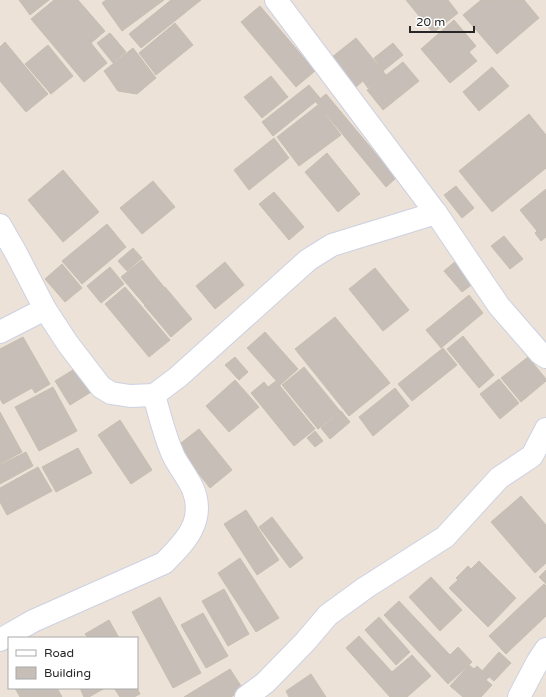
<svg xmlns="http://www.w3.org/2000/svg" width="546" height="697" font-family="'Varela Round',sans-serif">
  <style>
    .building { fill: #c7bfb7; stroke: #c7beb1 }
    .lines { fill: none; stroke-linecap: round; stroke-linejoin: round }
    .street-casing { stroke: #ccd1e3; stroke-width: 24 }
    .street { stroke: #fff; stroke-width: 22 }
  </style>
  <rect width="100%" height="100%" fill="#ece2d7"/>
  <g class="building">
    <polygon points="19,0 49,0 30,15"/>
    <polygon points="54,0 78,0 105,31 91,43 107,63 84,82 31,19"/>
    <polygon points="106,0 164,0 122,31 102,3"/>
    <polygon points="171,0 201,0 141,48 129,34"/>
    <polygon points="406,0 448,0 458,13 433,33"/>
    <polygon points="481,0 524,0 539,18 497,54 463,15"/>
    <polygon points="260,6 315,71 296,87 241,22"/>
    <polygon points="454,20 476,46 469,52 477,61 450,83 421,49"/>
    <polygon points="175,23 193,45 156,75 139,53"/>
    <polygon points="110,33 126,52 113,63 97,43"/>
    <polygon points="356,38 386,75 368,88 363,81 351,91 327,61"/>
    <polygon points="5,42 48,94 26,112 0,81 0,47"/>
    <polygon points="393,43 403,55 383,71 374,58"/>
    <polygon points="48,45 73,76 51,94 25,64"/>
    <polygon points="133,48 156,78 137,94 118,91 104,71"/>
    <polygon points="403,62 419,81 383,110 367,90"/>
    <polygon points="492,67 509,86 479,111 463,92"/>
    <polygon points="271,76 288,97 262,118 244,97"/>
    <polygon points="309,85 320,98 273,136 262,122"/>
    <polygon points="326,94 396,178 386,187 316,102"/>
    <polygon points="318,105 341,135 299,166 277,137"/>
    <polygon points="529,114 546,135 546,168 492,212 459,171"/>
    <polygon points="274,138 289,158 249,190 234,170"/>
    <polygon points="327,153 360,194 338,212 305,172"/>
    <polygon points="63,170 99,212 63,242 28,200"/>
    <polygon points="153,181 175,207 142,234 120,208"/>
    <polygon points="456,186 474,208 462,218 444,195"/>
    <polygon points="546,189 546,237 541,241 535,233 537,231 520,210"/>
    <polygon points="274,192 304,227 289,240 259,204"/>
    <polygon points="107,224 126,247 82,284 62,261"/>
    <polygon points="504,236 523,259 510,269 491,246"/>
    <polygon points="133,248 142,258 127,271 118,261"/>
    <polygon points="142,260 164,287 144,304 121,277"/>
    <polygon points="456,261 474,283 462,292 444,271"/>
    <polygon points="225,262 244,285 215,309 196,286"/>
    <polygon points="62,264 82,288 65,302 45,279"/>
    <polygon points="110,267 124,284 101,303 87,286"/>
    <polygon points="375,268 409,310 383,331 349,289"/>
    <polygon points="125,287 170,340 149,357 105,304"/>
    <polygon points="165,287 192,319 171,337 144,305"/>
    <polygon points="469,295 483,313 441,348 426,330"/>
    <polygon points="335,317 390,383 349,416 295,349"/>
    <polygon points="265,332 298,369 280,385 247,348"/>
    <polygon points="463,336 494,375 479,388 447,349"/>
    <polygon points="23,337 50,384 35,393 32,388 3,404 0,399 0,349"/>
    <polygon points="443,348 457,365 412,401 398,384"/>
    <polygon points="235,357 248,372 239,380 225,365"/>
    <polygon points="528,357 546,379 546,381 521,402 501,378"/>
    <polygon points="81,365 96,389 70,405 55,381"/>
    <polygon points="304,367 340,411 318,429 282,385"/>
    <polygon points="499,379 519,403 500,419 480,394"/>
    <polygon points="235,380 259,407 229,432 206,406"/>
    <polygon points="276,381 315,429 294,446 251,393 264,382 268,387"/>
    <polygon points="53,387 77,431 39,451 15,407"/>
    <polygon points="395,388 409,406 373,436 359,417"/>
    <polygon points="341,411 350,422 330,439 321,428"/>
    <polygon points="0,412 22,452 0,464"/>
    <polygon points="120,420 152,470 131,484 98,435"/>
    <polygon points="199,429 232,470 210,488 177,446"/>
    <polygon points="315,431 323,441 315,447 307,438"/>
    <polygon points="78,448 92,473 56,492 42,467"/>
    <polygon points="26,452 33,466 0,484 0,465"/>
    <polygon points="38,467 52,491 7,515 0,502 0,488"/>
    <polygon points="521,496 546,525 546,563 535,573 491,522"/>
    <polygon points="246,510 279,560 257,575 224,524"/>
    <polygon points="272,517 303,558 290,568 259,527"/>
    <polygon points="240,558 279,618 256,632 218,573"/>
    <polygon points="479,561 516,598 488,627 449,588 458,580 456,578 468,566 471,569"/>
    <polygon points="546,570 546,584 539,577"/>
    <polygon points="431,577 462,610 440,631 409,597"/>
    <polygon points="544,584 546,586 546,616 506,654 489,636"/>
    <polygon points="224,589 249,634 228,646 202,601"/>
    <polygon points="160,597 201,673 173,688 132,612"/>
    <polygon points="399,601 450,655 458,647 472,662 448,684 384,615"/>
    <polygon points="203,613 228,656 206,668 181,625"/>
    <polygon points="379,617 410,652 396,665 365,630"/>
    <polygon points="109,620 119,638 88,638 85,634"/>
    <polygon points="359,636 392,672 412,655 431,676 407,697 390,697 346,648"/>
    <polygon points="499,652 511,663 494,681 482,671"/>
    <polygon points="469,665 474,669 477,666 489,677 486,680 492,685 481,697 463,697 450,686"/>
    <polygon points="230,669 243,689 231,697 184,697"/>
    <polygon points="311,674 326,697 289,697 286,691"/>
    <polygon points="15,688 57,688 62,697 20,697"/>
    <polygon points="80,688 105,688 89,697 84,697"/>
    <polygon points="114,688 137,688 140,694 134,697 120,697"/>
  </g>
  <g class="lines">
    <defs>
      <g id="street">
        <polyline points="276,0 436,213 499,306 540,353 546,357"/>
        <polyline points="0,225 16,253 45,309 68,344 101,387 111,393 130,396 154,395 178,377 308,260 332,245 436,213"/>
        <polyline points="0,332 45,309"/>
        <path d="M 0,640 L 33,621 L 164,563 C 185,542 206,521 193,489 C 188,478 180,468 174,457 C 165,438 160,416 154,395"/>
        <polyline points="246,697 265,683 305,642 328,615 365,588 445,537 499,478 532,456 546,429"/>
        <polyline points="519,697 538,661 546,649"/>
      </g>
    </defs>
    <use href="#street" class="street-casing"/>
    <use href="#street" class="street"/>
  </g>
  <rect x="8" y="637" width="130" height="52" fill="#ffffff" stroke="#a9a9a9"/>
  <rect x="16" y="650" width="20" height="6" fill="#ffffff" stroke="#a9a9a9"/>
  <text x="44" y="657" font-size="12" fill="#272727">Road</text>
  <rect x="16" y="667" width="20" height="12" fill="#c7bfb7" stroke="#a9a9a9"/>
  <text x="44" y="677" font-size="12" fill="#272727">Building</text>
  <path d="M410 26v6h64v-6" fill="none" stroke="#272727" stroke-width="2"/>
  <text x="416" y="26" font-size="12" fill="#272727" stroke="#ffffff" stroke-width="3" paint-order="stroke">20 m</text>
</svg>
